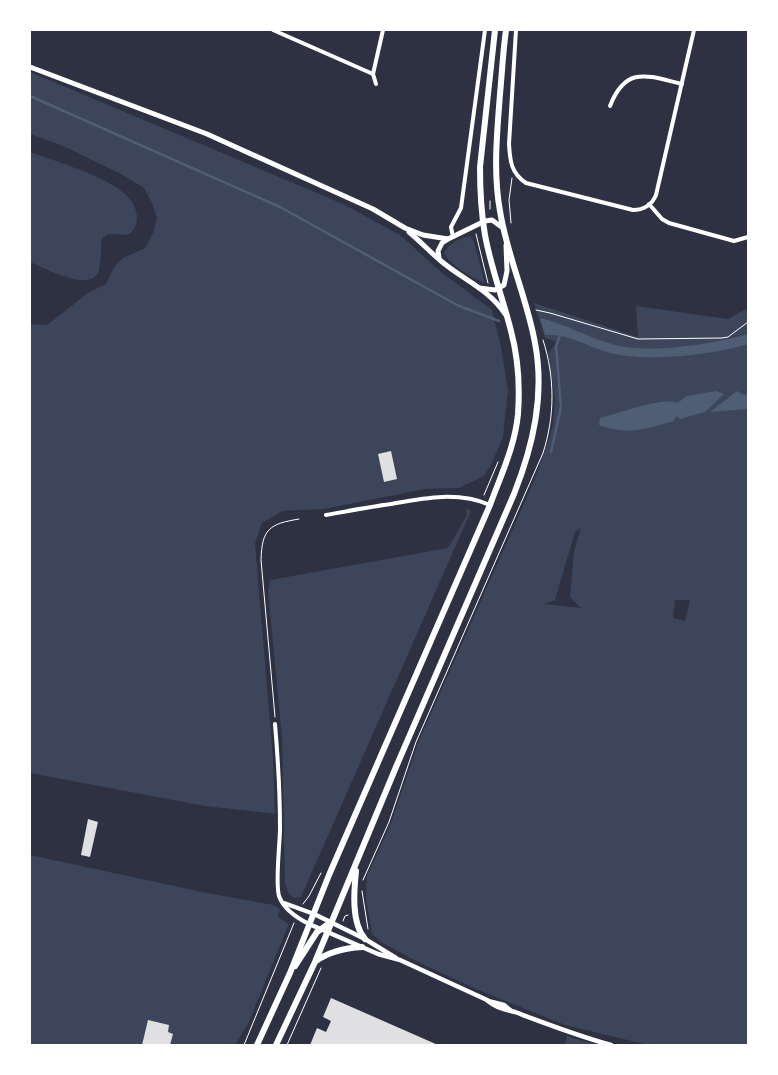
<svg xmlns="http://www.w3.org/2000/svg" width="778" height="1075" font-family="Manrope,sans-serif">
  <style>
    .green { fill: #3c4559; fill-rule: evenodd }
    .water { fill: #4f5d75 }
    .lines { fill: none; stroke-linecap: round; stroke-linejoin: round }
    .stream { stroke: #4f5d75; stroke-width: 2.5 }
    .building { fill: #e0e0e3 }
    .path { stroke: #fff; stroke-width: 1 }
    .minor { stroke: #fff; stroke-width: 4 }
    .tertiary { stroke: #fff; stroke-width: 4.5 }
    .secondary { stroke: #fff; stroke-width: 5 }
    .trunk { stroke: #fff; stroke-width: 6 }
  </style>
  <rect width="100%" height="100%" fill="#2d3142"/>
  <g class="green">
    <polygon points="30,72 343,204 400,235 441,272 492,310 501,347 508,390 503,437 491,465 484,476 459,488 425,489 324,509 282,511 262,523 255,544 273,758 275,814 205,806 30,773 30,324 47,325 88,293 106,284 115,266 123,258 145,248 153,233 157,218 152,203 144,188 119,173 63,146 30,134"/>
    <path d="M 30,152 C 55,161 99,174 120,190 C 134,199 144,219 131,233 C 122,238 113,230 105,236 C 99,240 102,247 101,254 C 100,259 100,268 98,273 C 87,292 45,268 30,262 Z"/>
    <path d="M 470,236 L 474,242 L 485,283 C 473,279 449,264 444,253 C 448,244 459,238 470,236 Z"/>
    <path d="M 534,303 L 638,337 L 636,306 L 728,319 L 748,308 L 748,1045 L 648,1045 L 565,1025 L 476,989 L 418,962 L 381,942 L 372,934 L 366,900 L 367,876 L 391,823 L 418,743 L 534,481 L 549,439 L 553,425 L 555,399 L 548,353 L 557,342 L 545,338 ZM 581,528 L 574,551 L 570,597 L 581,608 L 545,604 L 555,600 L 575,532 ZM 675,600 L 690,600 L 685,621 L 673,618 Z"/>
    <polygon points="466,508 471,511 301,897 294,898 288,892 285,883 282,737 268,592 270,580 448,548 467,515"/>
    <polygon points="30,855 207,893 274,905 280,909 278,917 289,924 248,1024 235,1045 30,1045"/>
    <polygon points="567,1036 597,1045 565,1045"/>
  </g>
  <g class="water">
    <path d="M 540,318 C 566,324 589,338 615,345 C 650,354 714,344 748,334 L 748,344 C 713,355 642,363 607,352 C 585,346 568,333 545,335 Z"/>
    <path d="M 716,391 L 724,394 L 705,412 L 680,419 L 676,416 L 674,421 C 644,429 629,436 599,425 L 600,418 C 617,414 663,396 678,403 L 686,396 Z"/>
    <polygon points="737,391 741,394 748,395 748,409 710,412"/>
  </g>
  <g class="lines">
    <g class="stream">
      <polyline points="30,96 280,207 457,305 499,321"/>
      <polyline points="551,452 561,407 556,346 561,333"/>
    </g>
  </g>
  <g class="building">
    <polygon points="391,451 397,479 384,482 378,454"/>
    <polygon points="88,819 98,822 90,857 81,855"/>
    <polygon points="331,998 438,1045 310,1045 317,1028 326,1032 331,1021 323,1017"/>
    <polygon points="148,1020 169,1025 168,1032 173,1034 170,1045 142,1045"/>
  </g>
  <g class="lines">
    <g class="path">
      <polyline points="490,209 490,201"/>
      <polyline points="511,223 509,200 512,178"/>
      <polyline points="476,234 488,283"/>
      <polyline points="536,310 550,313 638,339 722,338 728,337 748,322"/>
      <polyline points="484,495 498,462"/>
      <path d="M 275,717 L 261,560 C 262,529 269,524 299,519"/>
      <path d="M 363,880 L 389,822 L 416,742 L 543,453 C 555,416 555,377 543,340"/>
      <polyline points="362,891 368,929"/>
      <polyline points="303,904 309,896 321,873"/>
      <polyline points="343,921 345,916 348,915"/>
      <polyline points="244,1045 294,923"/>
      <polyline points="287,1045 321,968"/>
    </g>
    <g class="minor">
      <polyline points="273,30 373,74 383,30"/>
      <path d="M 516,30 L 509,144 C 510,161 511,173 526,183 L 633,210 C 643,210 652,205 656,195 L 694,30"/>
      <polyline points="373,74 376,84"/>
      <path d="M 610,106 C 626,65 648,76 682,84"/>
      <polyline points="649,204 662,219 669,223 734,241 748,237"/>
      <polyline points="453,237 451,227 461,208 485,30"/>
      <path d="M 326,515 C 348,511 369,507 391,504 C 424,498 458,491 490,505"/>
      <path d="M 275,724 C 278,759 280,793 280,828 C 280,844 275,883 279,896 C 284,910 297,918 309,924"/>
      <polyline points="284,903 314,914"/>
    </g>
    <g class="tertiary">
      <polyline points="314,914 365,939 396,958"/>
      <path d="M 309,924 L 378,954 L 400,960 L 487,1000 C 496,1008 504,1009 515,1012 C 547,1024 578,1036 611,1045"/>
      <polyline points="488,1001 504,1005 510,1010"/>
    </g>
    <g class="secondary">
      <polyline points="30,67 207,134 373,209 405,228 423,235 448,239"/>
      <path d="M 409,232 C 420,241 430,252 441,261 C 462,279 490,290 505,314"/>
      <polyline points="439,258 438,251 442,243 448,239 485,221 492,220 503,228"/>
      <polyline points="479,288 495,290 504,285 507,271 506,245"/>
    </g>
    <g class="trunk">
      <path d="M 356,871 C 354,890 351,923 365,939"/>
      <path d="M 316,961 C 330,951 345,948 362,947"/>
      <polyline points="295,966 317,932 331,922"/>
      <path d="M 257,1045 L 290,973 L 329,875 L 490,505 C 501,475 515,446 518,414 C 520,386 518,357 511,331 C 503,299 491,268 485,235 C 481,212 480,190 480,167 L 495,30"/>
      <path d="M 276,1045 L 315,962 L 396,767 L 514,494 C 533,446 545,395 535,343 C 527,298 507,256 500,211 C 493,173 497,133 500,94 C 502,73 503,51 506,30"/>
    </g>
  </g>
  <rect width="778" height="1075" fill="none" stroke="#ffffff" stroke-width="62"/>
</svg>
